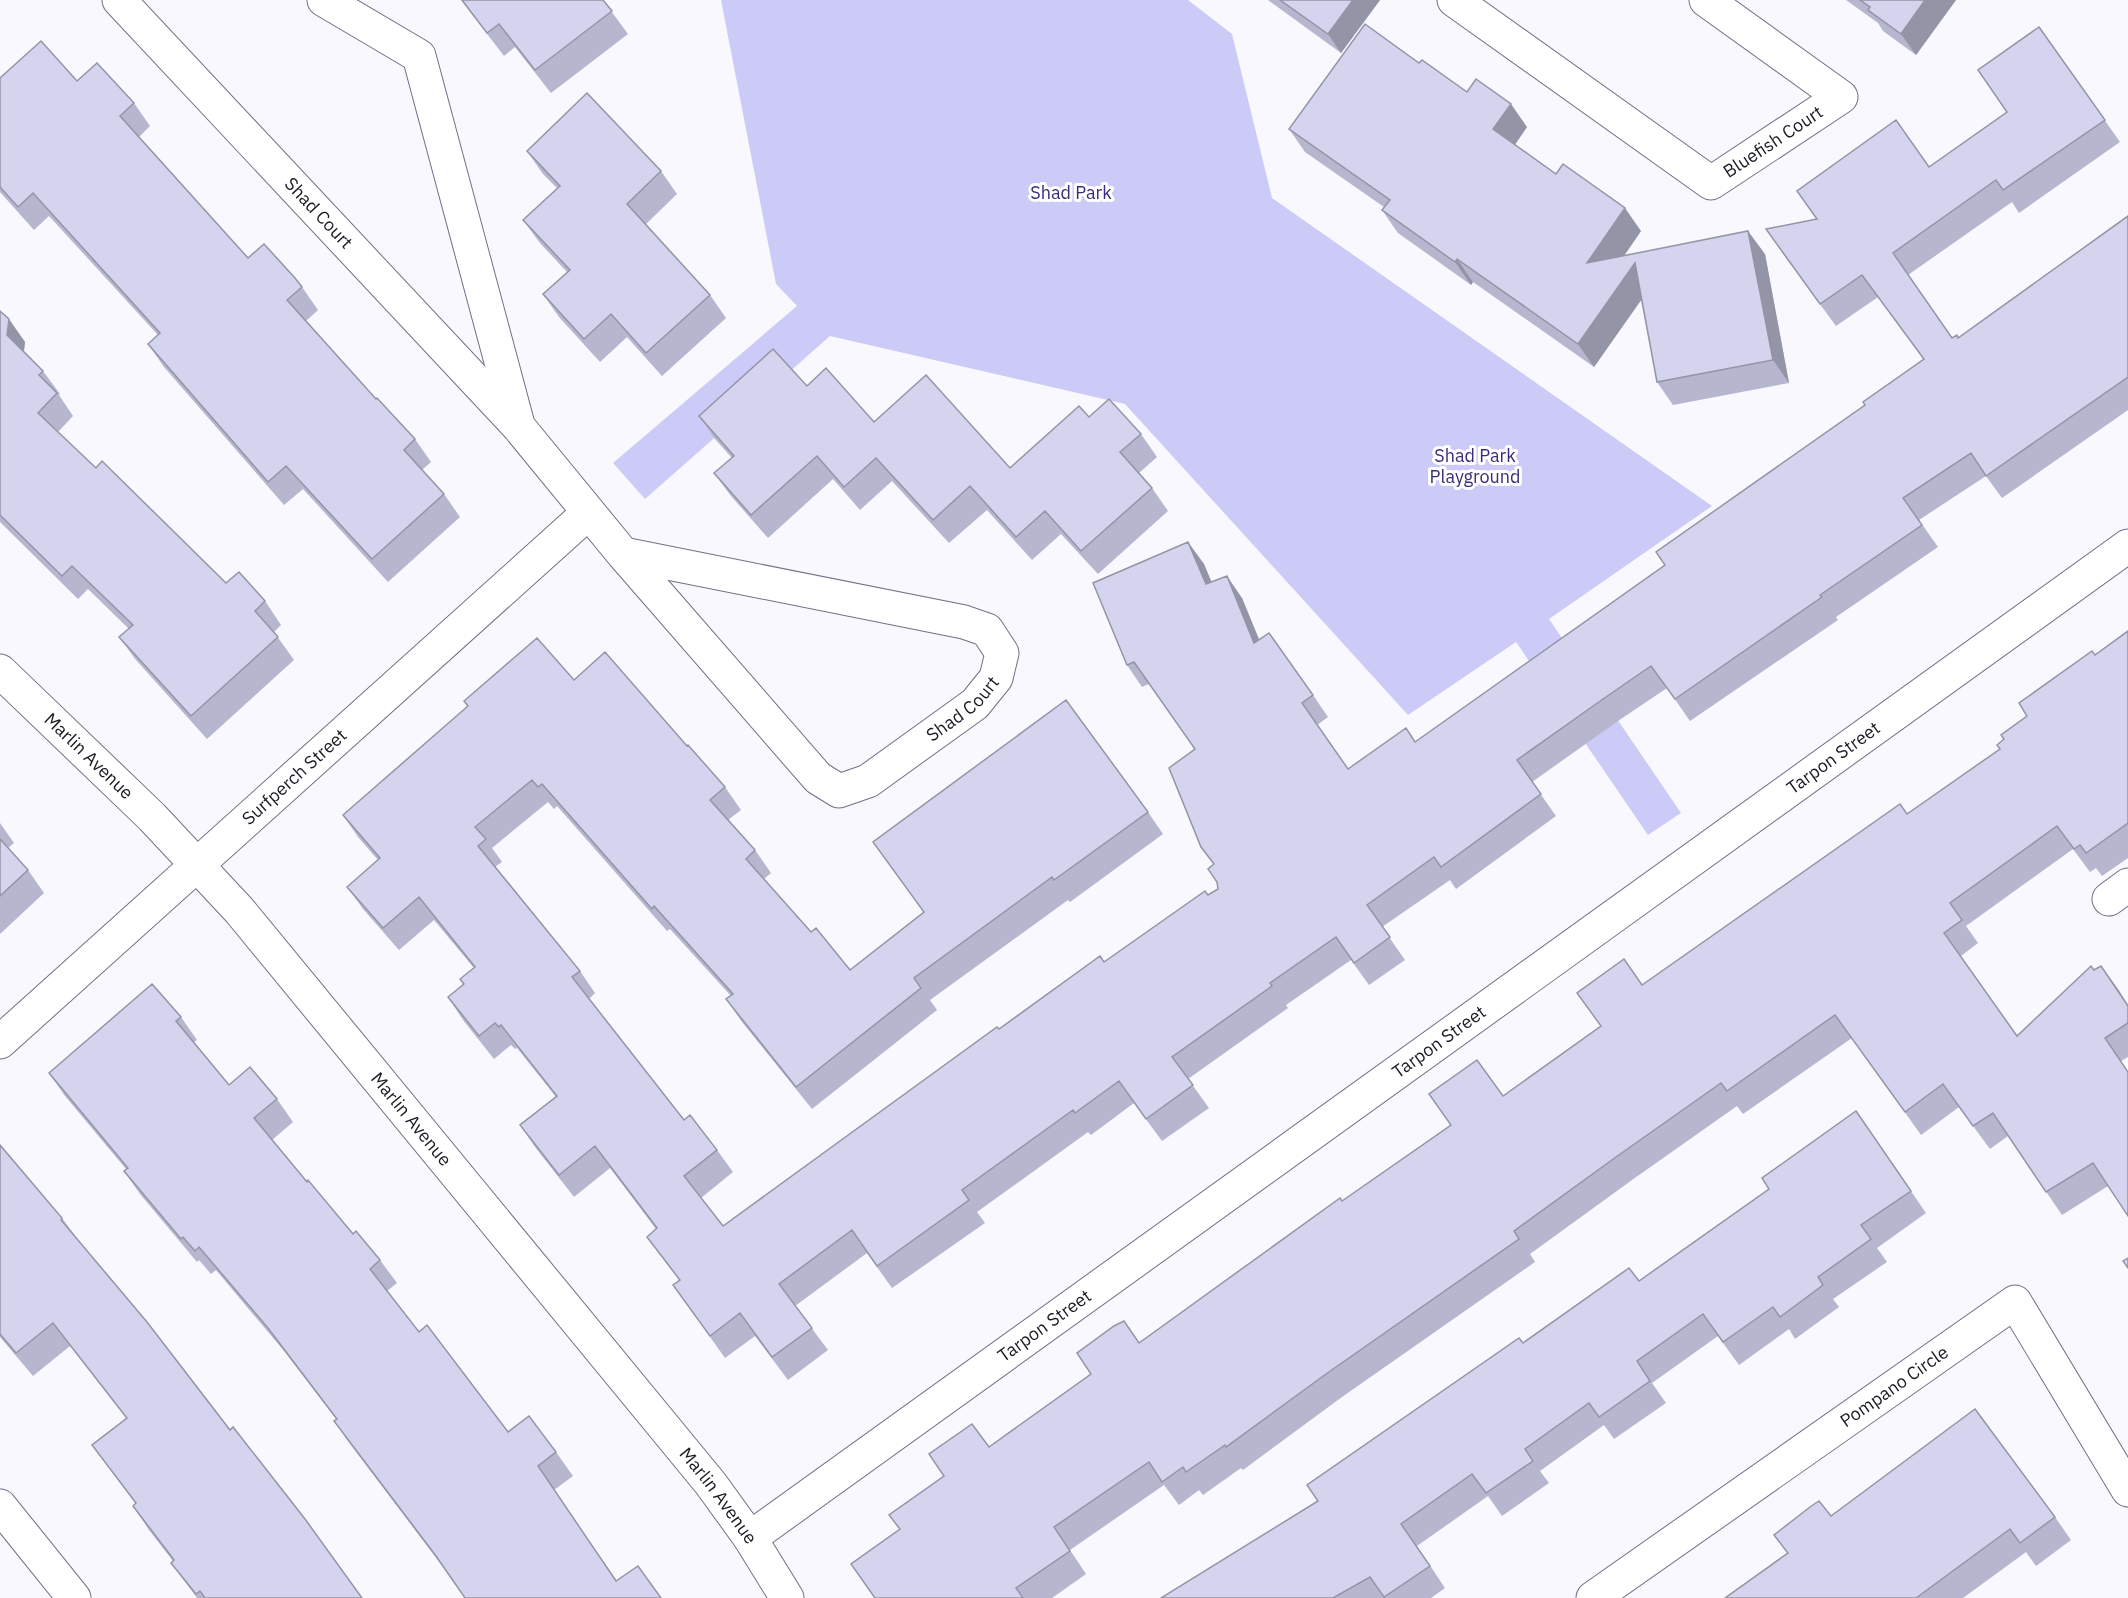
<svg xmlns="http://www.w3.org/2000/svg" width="2128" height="1598" font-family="'IBM Plex Sans',sans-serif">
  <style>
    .green { fill: #cccbf7 }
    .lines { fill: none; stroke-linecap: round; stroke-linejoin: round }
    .minor-casing { stroke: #707088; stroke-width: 35 }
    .minor { stroke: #fff; stroke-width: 33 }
    .wall { fill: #b6b6ce }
    .shaded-wall { fill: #9494a7 }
    .building { fill: #d4d4ef; stroke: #9494a7; stroke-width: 1.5 }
    .labels { text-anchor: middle; stroke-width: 6; stroke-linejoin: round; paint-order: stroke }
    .street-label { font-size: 18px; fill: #1a1a23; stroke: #fff }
    .park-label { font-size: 18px; fill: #392c7a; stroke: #fff }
  </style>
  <rect width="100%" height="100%" fill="#f8f8fe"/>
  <polygon class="green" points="721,0 1188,0 1232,34 1272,198 1712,506 1549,619 1681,813 1648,835 1516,642 1408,715 1125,404 830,336 645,499 613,463 797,306 776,284"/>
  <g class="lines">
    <defs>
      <g id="minor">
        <path id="s1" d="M 119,0 L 518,426 L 623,554 L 818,778 L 839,791 L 868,781 L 975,704 L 996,678 L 1002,653 L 987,630 L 964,622 L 623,554"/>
        <polyline points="324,0 419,56 517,421"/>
        <path id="s2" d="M 1454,0 L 1711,183 L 1841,97 L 1706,0"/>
        <path id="s3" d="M 0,671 L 152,817 L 239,910 L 711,1484 L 750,1538 L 787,1598"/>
        <polyline points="2109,899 2128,885"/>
        <path id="s4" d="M 0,1042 L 588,513"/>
        <polyline points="0,1506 74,1598"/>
        <path id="s5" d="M 750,1538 L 2128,546"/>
        <path id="s6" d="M 1593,1598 L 2015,1302 L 2128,1490"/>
      </g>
    </defs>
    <use href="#minor" class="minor-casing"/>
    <use href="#minor" class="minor"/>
  </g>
  <g class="wall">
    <polygon points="461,0 603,0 628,34 551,93 515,47 504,56"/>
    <polygon points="1268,0 1380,0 1341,53"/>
    <polygon points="1846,0 1956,0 1916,55 1883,31 1878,23"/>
    <polygon points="2039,27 2120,142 2019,213 2012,202 1908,275 1952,338 1958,338 2128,216 2128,410 2002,498 1986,476 1919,520 1938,547 1836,617 1838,620 1690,721 1667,688 1618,721 1532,782 1556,816 1456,889 1450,880 1382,927 1405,960 1369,985 1351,960 1286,1005 1288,1008 1188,1079 1209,1108 1162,1141 1134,1103 1091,1135 1088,1132 977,1212 985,1223 892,1288 867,1253 795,1306 828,1350 788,1380 755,1336 725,1358 673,1285 679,1280 647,1237 656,1229 610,1168 574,1197 535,1147 520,1125 556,1097 517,1048 515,1049 511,1045 494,1059 463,1020 448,997 463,984 460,979 474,968 434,920 399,950 363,909 347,887 378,860 358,837 343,815 468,707 464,701 574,680 687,746 725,787 741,810 728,820 755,850 771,873 764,879 811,932 850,970 924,912 873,842 1148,812 1163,834 1070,902 1068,900 930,1000 937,1010 812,1109 742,1022 726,999 731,996 670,929 667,931 557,806 554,809 548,802 492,848 502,862 495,867 580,971 595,993 589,999 684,1120 717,1150 733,1172 701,1198 723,1226 999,1029 1218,889 1214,864 1195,749 1149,684 1142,687 1127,665 1204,564 1211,582 1242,598 1259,640 1313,695 1328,717 1317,725 1348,769 1415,742 1665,565 1923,359 1878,297 1836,326 1781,251 1816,219 1929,167 2007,112"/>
    <polygon points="1419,63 1467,92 1527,127 1515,144 1556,174 1641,231 1624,256 1765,254 1789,383 1673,405 1657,382 1641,300 1594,367 1473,282 1471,285 1398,233 1382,210 1384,207 1305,152 1289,129"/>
    <polygon points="0,78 77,81 134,103 150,126 139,137 248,258 302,287 318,310 306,321 376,399 415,439 431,462 422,470 444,494 460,517 388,582 303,489 284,505 164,367 148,344 158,335 49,216 34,230 0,192"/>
    <polygon points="527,151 661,171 677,194 646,224 710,295 726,318 662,376 627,337 600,362 559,317 543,294 567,272 540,243 523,220 557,188 543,174"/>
    <polygon points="0,311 25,342 24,351 43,371 60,394 59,395 73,416 58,432 96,468 226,583 265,601 281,625 274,632 294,660 207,739 136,660 119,637 129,629 88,589 78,599 0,522"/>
    <polygon points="807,386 874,422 1010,468 1089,417 1141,434 1157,457 1139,473 1152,488 1168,511 1098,574 1061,534 1032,560 987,510 949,543 892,481 860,510 833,479 768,538 731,496 714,473 732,458 715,439 699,416"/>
    <polygon points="2128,631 2128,858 2102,876 2096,868 2090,872 2073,849 1966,926 1978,943 1961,956 2017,1036 2094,970 2101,966 2128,1005 2128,1057 2121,1061 2108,1186 2062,1215 2008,1136 1990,1149 1959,1107 1921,1135 1852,1038 1743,1114 1737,1106 1632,1180 1530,1254 1535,1262 1342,1397 1243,1470 1241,1468 1203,1495 1199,1490 1179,1505 1164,1485 1070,1550 1086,1574 1052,1598 875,1598 900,1529 989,1447 1342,1201 1503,1096 1601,1027 1642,985 1907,814 2000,749 2004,739 2027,716 2095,655"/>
    <polygon points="0,823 14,843 8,848 28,870 44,893 0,934"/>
    <polygon points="181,1017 197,1040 194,1042 229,1085 277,1099 293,1122 272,1140 307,1182 353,1234 380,1260 397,1283 387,1291 419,1332 508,1432 556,1452 573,1476 554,1490 617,1581 661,1598 452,1579 350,1444 334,1421 336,1419 284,1351 216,1270 211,1274 199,1260 197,1262 140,1194 124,1171 126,1169 65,1096 49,1073"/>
    <polygon points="1856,1111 1926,1213 1877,1248 1887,1262 1833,1299 1839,1307 1795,1339 1789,1329 1739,1365 1718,1336 1652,1383 1666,1403 1614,1439 1604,1425 1540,1471 1549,1483 1502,1516 1488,1496 1417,1546 1445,1588 1431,1598 1161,1598 1318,1501 1523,1343 1639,1281 1769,1189"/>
    <polygon points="0,1145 62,1218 76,1237 230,1430 362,1598 197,1598 171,1563 173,1561 149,1530 133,1506 136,1504 92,1445 126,1418 70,1346 33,1376 0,1337"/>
    <polygon points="1831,1516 2055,1517 2071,1540 2036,1566 2026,1552 1963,1598 1725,1598 1787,1553 1774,1535"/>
  </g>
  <g class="shaded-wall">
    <polygon points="1353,0 1380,0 1341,53 1328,34"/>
    <polygon points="1925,0 1956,0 1916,55 1901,34"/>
    <polygon points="1511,104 1527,127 1510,152 1493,129"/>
    <polygon points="1625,208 1641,231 1603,286 1587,263"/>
    <polygon points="1748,231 1765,254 1789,383 1773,360"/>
    <polygon points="1457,259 1473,282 1471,285 1455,262"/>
    <polygon points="1635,263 1651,286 1594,367 1578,344"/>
    <polygon points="9,319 25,342 23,358 7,335"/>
    <polygon points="1188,542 1204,564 1222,607 1206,584"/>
    <polygon points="1227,576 1242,598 1270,666 1254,643"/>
    <polygon points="2101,966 2118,989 2128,1005 2128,1006"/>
  </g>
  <g class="building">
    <polygon points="462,0 603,0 612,11 535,70 499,24 487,33"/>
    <polygon points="1280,0 1353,0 1328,34"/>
    <polygon points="1860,0 1925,0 1901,34 1868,10 1870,7"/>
    <polygon points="1365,24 1419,63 1422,60 1467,92 1476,79 1511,104 1493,129 1556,174 1563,164 1625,208 1587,263 1748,231 1773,360 1657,382 1635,263 1578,344 1457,259 1455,262 1382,210 1390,200 1289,129"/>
    <polygon points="2039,27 2105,120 2003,190 1996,180 1893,253 1952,338 1957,335 1958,338 2128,216 2128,377 1986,476 1971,453 1903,498 1922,525 1820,595 1822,597 1675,699 1651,666 1603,699 1517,760 1541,794 1441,867 1434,857 1367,905 1390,937 1354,963 1336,937 1270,983 1272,986 1172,1057 1193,1085 1146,1119 1119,1081 1075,1113 1073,1110 962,1190 969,1200 877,1266 852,1230 779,1284 812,1328 772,1357 740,1313 710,1336 673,1285 680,1280 647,1237 657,1228 595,1146 559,1175 520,1125 557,1096 501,1025 499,1027 495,1023 479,1036 448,997 464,984 460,979 475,967 419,897 383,928 347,887 380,858 343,815 468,706 464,701 537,638 574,680 605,652 687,746 688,745 725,787 710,800 755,850 746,859 811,932 816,928 850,970 924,912 873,842 1066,700 1148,812 1054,880 1052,877 914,978 921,988 796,1087 726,999 733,994 654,906 652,909 542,784 538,787 532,780 475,827 486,839 478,846 580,971 572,977 684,1120 690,1115 717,1150 684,1176 723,1226 997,1027 999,1029 1100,956 1104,962 1205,891 1208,895 1218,889 1217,882 1208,869 1214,864 1201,847 1169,768 1195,749 1134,662 1127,665 1093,583 1188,542 1206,584 1227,576 1254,643 1269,633 1313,695 1302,703 1348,769 1406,728 1415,742 1665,565 1656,552 1865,405 1863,402 1924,359 1862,275 1820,304 1766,229 1817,219 1797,191 1896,120 1929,167 2007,112 1978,70"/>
    <polygon points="41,41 77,81 97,63 134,103 120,116 248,258 264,244 295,278 302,287 287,300 376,399 377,398 415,439 404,450 444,494 372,559 286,466 268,482 148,344 160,333 33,193 18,207 0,187 0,78"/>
    <polygon points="587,93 661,171 627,204 710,295 646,353 611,314 584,339 543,294 570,270 523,220 560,186 527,151"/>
    <polygon points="0,311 9,319 7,335 43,371 39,375 57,393 38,413 96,468 102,461 226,583 239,572 265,601 255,611 278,637 191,716 119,637 133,625 72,566 62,576 0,515"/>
    <polygon points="773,349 807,386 826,368 874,422 926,375 1010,468 1079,406 1089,417 1109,399 1141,434 1120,452 1152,488 1081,551 1045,511 1016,537 970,486 933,520 876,458 844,487 817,456 751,515 714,473 734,456 699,416"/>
    <polygon points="2128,631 2128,823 2086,853 2080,845 2074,849 2057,826 1950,903 1962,920 1944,933 2017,1036 2091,966 2094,970 2101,966 2128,1006 2128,1023 2105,1038 2128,1072 2128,1216 2093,1163 2046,1192 1993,1113 1973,1126 1943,1084 1905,1112 1835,1015 1727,1091 1721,1083 1616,1157 1514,1231 1519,1239 1326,1374 1226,1447 1225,1445 1186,1472 1183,1467 1162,1482 1149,1462 1054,1527 1070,1551 1016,1588 1023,1598 875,1598 851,1564 900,1529 889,1515 944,1476 929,1454 972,1424 989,1447 1091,1374 1077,1353 1114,1326 1124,1321 1139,1343 1340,1198 1342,1201 1451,1125 1429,1094 1477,1060 1503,1096 1601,1026 1577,993 1624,959 1642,985 1900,804 1907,814 2000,749 1997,745 2004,739 2001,735 2027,716 2019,703 2092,651 2095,655"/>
    <polygon points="0,839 28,870 0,896"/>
    <polygon points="152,984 181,1017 176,1021 229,1085 250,1067 277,1099 254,1118 307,1182 308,1180 353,1234 356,1231 380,1260 370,1269 419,1332 427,1325 508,1432 529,1416 556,1452 538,1466 616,1581 638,1566 661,1598 465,1598 436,1556 334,1421 337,1419 268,1328 199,1247 195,1251 183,1237 181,1239 124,1171 128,1168 49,1073"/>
    <polygon points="1856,1111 1911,1191 1861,1225 1871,1239 1818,1277 1823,1285 1780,1317 1773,1307 1723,1342 1703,1314 1637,1361 1650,1381 1599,1417 1589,1403 1525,1449 1533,1461 1486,1493 1472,1474 1401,1524 1430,1566 1384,1597 1370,1577 1333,1598 1161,1598 1318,1501 1307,1485 1519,1338 1523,1343 1629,1268 1639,1281 1769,1189 1762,1178"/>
    <polygon points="0,1145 62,1218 61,1220 147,1322 230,1430 233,1427 305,1519 362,1598 205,1598 200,1591 196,1594 171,1563 174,1560 133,1506 136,1503 92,1445 127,1418 53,1323 16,1353 0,1334"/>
    <polygon points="2128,1258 2128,1268 2123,1261"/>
    <polygon points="1975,1409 2055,1517 2020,1543 2010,1529 1916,1598 1725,1598 1788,1553 1774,1535 1810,1507 1819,1501 1831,1516"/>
  </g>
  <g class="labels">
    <g class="street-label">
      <text dy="6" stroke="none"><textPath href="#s2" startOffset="390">Bluefish Court</textPath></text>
      <text dy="6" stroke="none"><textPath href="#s1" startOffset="292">Shad Court</textPath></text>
      <text dy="6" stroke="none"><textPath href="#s1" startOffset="1221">Shad Court</textPath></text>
      <text dy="6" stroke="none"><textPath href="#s3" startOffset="123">Marlin Avenue</textPath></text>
      <text dy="6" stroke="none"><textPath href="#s5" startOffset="1335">Tarpon Street</textPath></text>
      <text dy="6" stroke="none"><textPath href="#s4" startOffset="396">Surfperch Street</textPath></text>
      <text dy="6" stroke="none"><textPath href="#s5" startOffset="849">Tarpon Street</textPath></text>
      <text dy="6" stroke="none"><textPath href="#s3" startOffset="609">Marlin Avenue</textPath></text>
      <text dy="6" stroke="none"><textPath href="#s5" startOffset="363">Tarpon Street</textPath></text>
      <text dy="6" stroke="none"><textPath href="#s6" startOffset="368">Pompano Circle</textPath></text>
      <text dy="6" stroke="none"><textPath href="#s3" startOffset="1095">Marlin Avenue</textPath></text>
    </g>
    <g class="park-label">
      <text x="1071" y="199">Shad Park</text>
      <text x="1475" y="462">Shad Park<tspan x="1475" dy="21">Playground</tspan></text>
    </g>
  </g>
</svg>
